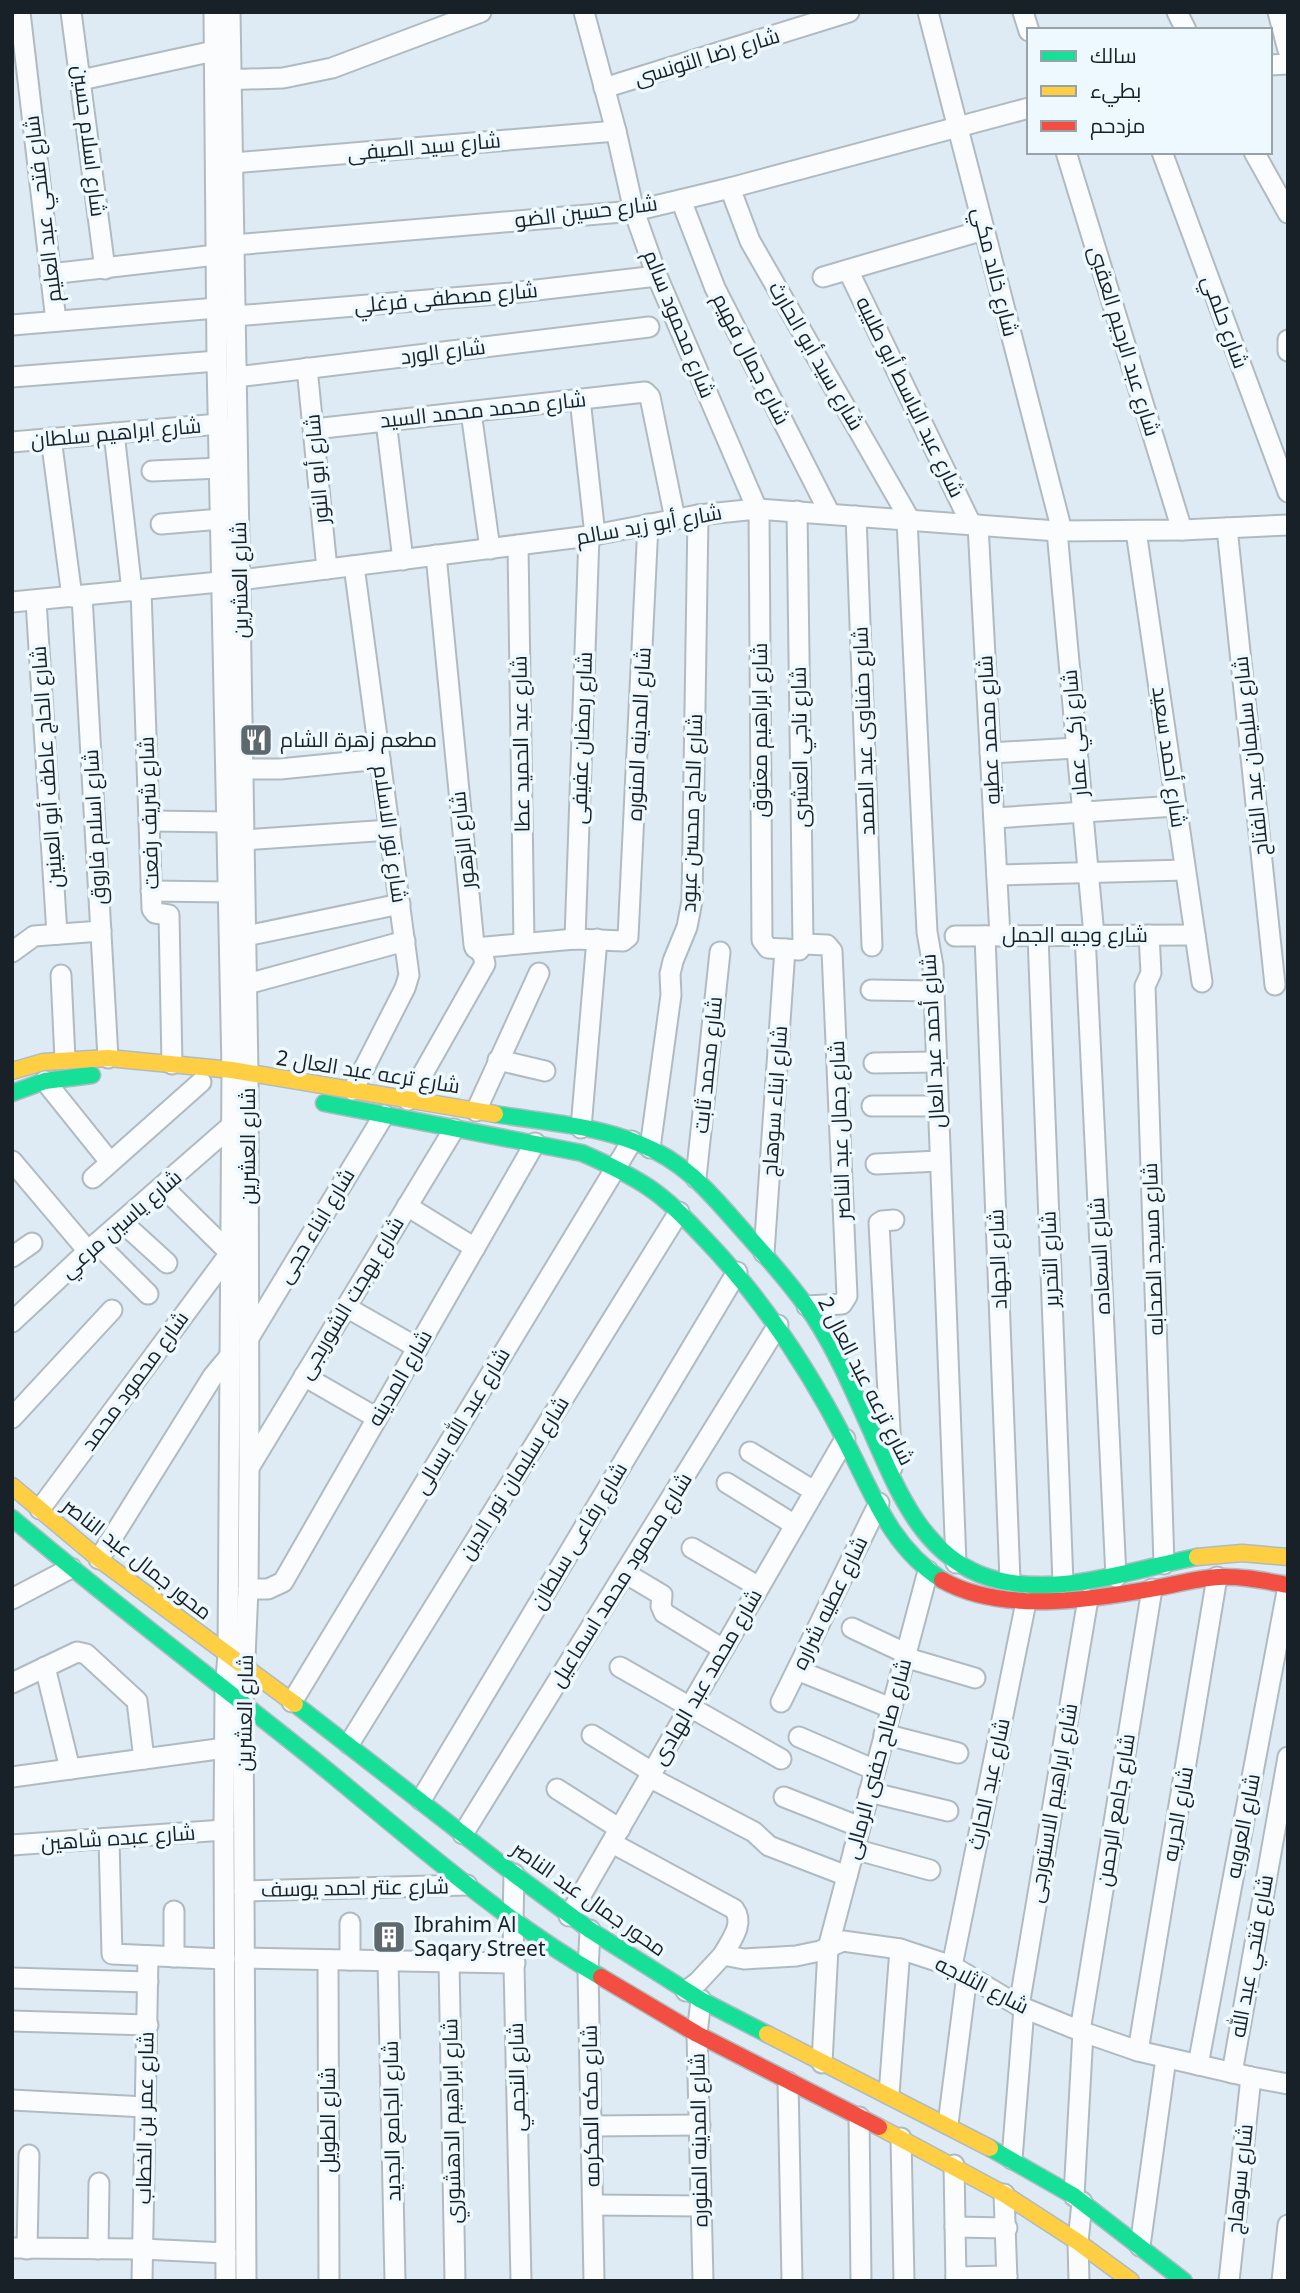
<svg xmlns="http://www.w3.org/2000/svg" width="1300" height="2293" font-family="'Noto Sans',Cairo,sans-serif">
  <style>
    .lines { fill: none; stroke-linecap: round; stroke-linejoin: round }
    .street-casing { stroke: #b0bbc1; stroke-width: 23 }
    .fast-casing { stroke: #b0bbc1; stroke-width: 19 }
    .slow-casing { stroke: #b0bbc1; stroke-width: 19 }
    .jam-casing { stroke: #b0bbc1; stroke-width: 19 }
    .street { stroke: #fafcfd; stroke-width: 19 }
    .fast { stroke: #16e098; stroke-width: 16 }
    .slow { stroke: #ffcf43; stroke-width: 16 }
    .jam { stroke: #f24e42; stroke-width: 16 }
    .labels { text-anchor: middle; stroke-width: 7; stroke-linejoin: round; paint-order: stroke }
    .street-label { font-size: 21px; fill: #182127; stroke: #eef8ff }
    .poi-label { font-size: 21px; fill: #182127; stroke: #eef8ff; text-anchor: start }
  </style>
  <rect width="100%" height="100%" fill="#deebf4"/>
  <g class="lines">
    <defs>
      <g id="street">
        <polyline points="20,12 56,321"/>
        <polyline points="71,12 105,269"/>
        <polyline points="214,12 217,361 232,1070 228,1655 225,1689 224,1830 226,2281"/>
        <polyline points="230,12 248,1073 249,1467 248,1589 243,1703 246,2281"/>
        <polyline points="584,12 616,131 634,211 657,276 757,509"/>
        <polyline points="928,12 1062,531"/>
        <polyline points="1023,12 1029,31"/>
        <polyline points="1177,12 1186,30"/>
        <polyline points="1278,12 1288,50"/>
        <polyline points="1270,65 1288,64"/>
        <polyline points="81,80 214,51"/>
        <polyline points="220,80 283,78 332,68 481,12"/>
        <polyline points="604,88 849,12"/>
        <polyline points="1066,152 1182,530"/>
        <polyline points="1162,152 1288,492"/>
        <polyline points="1254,152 1288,213"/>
        <polyline points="233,163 616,131"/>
        <polyline points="730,188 750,241 910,520"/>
        <polyline points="681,200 715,288 830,514"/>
        <polyline points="222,246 634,211 730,188 1029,108"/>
        <polyline points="848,270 971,524"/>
        <polyline points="50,274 216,255"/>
        <polyline points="823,277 984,230"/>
        <polyline points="235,316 511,293 657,276"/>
        <polyline points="12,325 217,308"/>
        <polyline points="1288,340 1288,351"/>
        <polyline points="307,368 327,569"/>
        <polyline points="12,377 217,361"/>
        <polyline points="236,377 649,327"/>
        <polyline points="580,399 595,535"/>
        <polyline points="471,412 490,549"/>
        <polyline points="386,421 403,560"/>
        <polyline points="314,429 645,392 650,397 675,519"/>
        <polyline points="114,433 132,591"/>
        <polyline points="51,438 72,597"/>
        <polyline points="12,442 219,424"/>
        <polyline points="152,471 220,468"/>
        <polyline points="759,509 762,940 768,948 799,950 803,944 797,511"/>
        <polyline points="856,516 872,946"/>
        <polyline points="907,520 927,932 933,966 956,1563"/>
        <polyline points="161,524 221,519"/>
        <polyline points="978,525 1000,936"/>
        <polyline points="1227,528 1275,985"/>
        <polyline points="1057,531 1094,935"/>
        <polyline points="1136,531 1202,982"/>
        <polyline points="518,545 524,943"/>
        <polyline points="141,590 152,909 155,913 169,915 172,1064"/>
        <polyline points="82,596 108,1058"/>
        <polyline points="36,601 57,934"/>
        <polyline points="12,602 240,580 589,536 698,515 757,509 1057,531 1182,530 1288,525"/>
        <polyline points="990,753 1076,748"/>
        <polyline points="243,769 280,769 380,759"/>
        <polyline points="994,818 1176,806"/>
        <polyline points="149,821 227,822"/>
        <polyline points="244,840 390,830"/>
        <polyline points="997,875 1185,870"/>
        <polyline points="151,891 228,892"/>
        <polyline points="1085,935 1116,1577"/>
        <polyline points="1149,935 1151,973 1145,986 1164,1564"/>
        <polyline points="246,936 400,904"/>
        <polyline points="955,936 1195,935"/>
        <polyline points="985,936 1010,1581"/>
        <polyline points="1038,936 1063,1583"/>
        <polyline points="575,939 589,536"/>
        <polyline points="803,944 827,945 832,951 847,1296 842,1304 807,1306"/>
        <polyline points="475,948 575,939 623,941 628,937 648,524"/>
        <polyline points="12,952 34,936 101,931"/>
        <polyline points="61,975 65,1059"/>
        <polyline points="247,984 405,941"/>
        <polyline points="871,990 933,991"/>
        <polyline points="498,1060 545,1071"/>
        <polyline points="874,1063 935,1062"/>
        <polyline points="45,1081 110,1162"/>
        <polyline points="353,1090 405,988 409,975 354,566"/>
        <polyline points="408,1100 485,964 483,955 474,945 436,555"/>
        <polyline points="872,1106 937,1106"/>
        <polyline points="476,1111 539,973"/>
        <polyline points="581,1128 597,939"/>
        <polyline points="650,1148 671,995 670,974 673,961 687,927 692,901 698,515"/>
        <polyline points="12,1161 88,1251"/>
        <polyline points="876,1164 939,1161"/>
        <polyline points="93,1178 201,1082"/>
        <polyline points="696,1178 720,952"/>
        <polyline points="407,1206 475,1248"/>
        <polyline points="122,1222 167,1263"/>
        <polyline points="97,1243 148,1294"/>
        <polyline points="764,1253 785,949"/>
        <polyline points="12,1257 32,1243"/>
        <polyline points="346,1307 418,1348"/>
        <polyline points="12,1322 88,1251 231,1126"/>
        <polyline points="250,1336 384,1115"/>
        <polyline points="304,1376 377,1418"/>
        <polyline points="12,1418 112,1310"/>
        <polyline points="750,1452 814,1491"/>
        <polyline points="250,1466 454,1129"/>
        <polyline points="892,1468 879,1223 882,1221 894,1220"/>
        <polyline points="727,1483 795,1525"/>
        <polyline points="40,1509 230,1253 163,1187"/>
        <polyline points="692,1548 759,1587"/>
        <polyline points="99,1559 213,1376 229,1357"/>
        <polyline points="625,1573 662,1595 661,1606 664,1613 723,1649"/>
        <polyline points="248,1589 268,1589 283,1582 535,1143"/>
        <polyline points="12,1599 71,1568"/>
        <polyline points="852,1628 905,1653"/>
        <polyline points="904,1657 975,1678"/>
        <polyline points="45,1667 70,1769"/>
        <polyline points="620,1667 781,1759"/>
        <polyline points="797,1670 891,1708"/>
        <polyline points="12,1683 77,1652 86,1654 137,1701 144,1759"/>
        <polyline points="292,1702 632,1141"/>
        <polyline points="781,1702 879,1503"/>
        <polyline points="884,1734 958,1753"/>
        <polyline points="592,1735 652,1772"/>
        <polyline points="799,1737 875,1770"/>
        <polyline points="349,1744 679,1212"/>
        <polyline points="12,1777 225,1748"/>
        <polyline points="649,1777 754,1832 769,1846 847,1876"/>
        <polyline points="557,1789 620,1829"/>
        <polyline points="869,1792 948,1811"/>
        <polyline points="784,1797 860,1827"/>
        <polyline points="421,1800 737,1272"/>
        <polyline points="463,1834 778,1325"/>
        <polyline points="109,1839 112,1954 225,1959"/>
        <path d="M 612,1843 L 734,1909 C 745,1924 731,1940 723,1955"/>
        <polyline points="12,1845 224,1830"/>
        <polyline points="854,1849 930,1870"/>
        <polyline points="514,1874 513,1921 521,2281"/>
        <polyline points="244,1891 467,1885"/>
        <polyline points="569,1916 845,1439"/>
        <polyline points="350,1923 350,1960"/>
        <polyline points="590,1930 588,1970 594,2281"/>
        <polyline points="174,1957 174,1911"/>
        <polyline points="245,1958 515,1963"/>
        <polyline points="328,1960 329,2281"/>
        <polyline points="388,1961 395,2281"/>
        <polyline points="449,1962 455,2281"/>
        <polyline points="952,1966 1026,1602"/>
        <polyline points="12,1978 148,1982"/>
        <polyline points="686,1991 698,1982 723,1955 744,1959 796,1956 820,1951 843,1941 900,1949 952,1966 1019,2006 1083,2032 1138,2051 1251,2077 1288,2084"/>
        <polyline points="701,2000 697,2034 703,2281"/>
        <polyline points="1019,2006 1088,1599"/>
        <polyline points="12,2021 148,2025"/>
        <polyline points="1080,2031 1152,1589"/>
        <polyline points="1138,2051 1217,1577"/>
        <polyline points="822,2063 828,1948 928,1571"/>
        <polyline points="1198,2065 1288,1586"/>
        <polyline points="1232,2073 1288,1757"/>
        <polyline points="788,2082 792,2281"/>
        <polyline points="889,2094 900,1949"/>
        <polyline points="12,2100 145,2107"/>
        <polyline points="859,2117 861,2281"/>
        <polyline points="948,2124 967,1975"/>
        <polyline points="591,2126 700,2125"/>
        <polyline points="901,2138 904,2281"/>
        <polyline points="1012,2159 1024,2008"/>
        <polyline points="954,2165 956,2281"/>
        <polyline points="1004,2194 1007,2281"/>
        <polyline points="1074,2196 1083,2032"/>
        <polyline points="593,2205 701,2206"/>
        <polyline points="955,2227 1007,2228"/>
        <polyline points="1140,2246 1166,2058"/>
        <polyline points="12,2248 142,2249 226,2253"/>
        <polyline points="27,2249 29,2155"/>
        <polyline points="98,2249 99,2183"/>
        <polyline points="956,2277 1007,2276"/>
        <polyline points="142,2281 148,1956"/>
        <polyline points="1079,2281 1078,2242 1082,2202"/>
        <polyline points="1229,2281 1251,2077"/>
        <polyline points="1282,2281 1288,2225"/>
      </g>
      <g id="fast">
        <polyline points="12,1093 45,1081 92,1075"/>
        <path d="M 324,1103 L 582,1153 C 605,1163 627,1173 648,1187 C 669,1201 686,1219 703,1237 C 762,1298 807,1366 846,1442 C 873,1494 890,1546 942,1580"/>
        <path d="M 495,1114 C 543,1122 595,1125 640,1144 C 682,1161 704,1186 733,1219 C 761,1251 790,1282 814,1317 C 838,1354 855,1395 873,1435 C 897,1489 920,1549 979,1574 C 1048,1602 1129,1570 1197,1557"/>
        <path d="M 12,1518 C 112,1603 216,1681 318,1763 C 410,1838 499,1918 601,1977"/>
        <polyline points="295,1704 514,1874 590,1930 701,2000 767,2034"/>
        <polyline points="990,2148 1074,2196 1184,2281"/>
      </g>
      <g id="slow">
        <polyline points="12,1071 43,1062 108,1058 232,1070 495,1114"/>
        <polyline points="12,1486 99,1559 295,1704"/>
        <polyline points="1197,1557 1242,1553 1288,1557"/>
        <polyline points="767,2034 990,2148"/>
        <polyline points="879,2127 1004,2194 1078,2242 1131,2281"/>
      </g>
      <g id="jam">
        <path d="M 942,1580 C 1002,1614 1091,1600 1156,1588 C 1177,1584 1199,1578 1219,1577 C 1243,1576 1265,1581 1288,1585"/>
        <polyline points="601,1977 697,2034 879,2127"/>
      </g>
    </defs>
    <use href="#street" class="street-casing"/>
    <use href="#fast" class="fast-casing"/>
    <use href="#slow" class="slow-casing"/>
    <use href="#jam" class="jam-casing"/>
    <use href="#street" class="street"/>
    <use href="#fast" class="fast"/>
    <use href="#slow" class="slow"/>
    <use href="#jam" class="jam"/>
  </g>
  <defs>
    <symbol id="restaurant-square" viewBox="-11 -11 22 22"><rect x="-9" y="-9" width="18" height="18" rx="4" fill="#5d686f" stroke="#eef8ff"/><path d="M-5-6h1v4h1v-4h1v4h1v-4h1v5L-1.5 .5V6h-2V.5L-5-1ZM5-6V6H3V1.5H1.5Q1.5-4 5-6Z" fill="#fff"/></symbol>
    <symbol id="building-square" viewBox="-11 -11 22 22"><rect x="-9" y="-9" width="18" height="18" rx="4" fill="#5d686f" stroke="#eef8ff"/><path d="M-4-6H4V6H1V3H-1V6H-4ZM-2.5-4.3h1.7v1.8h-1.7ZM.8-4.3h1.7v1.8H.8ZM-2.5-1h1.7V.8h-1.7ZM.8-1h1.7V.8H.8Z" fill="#fff"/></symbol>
  </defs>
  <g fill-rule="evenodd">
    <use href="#restaurant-square" x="237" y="721" width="38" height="38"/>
    <use href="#building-square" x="370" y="1918" width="38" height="38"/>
  </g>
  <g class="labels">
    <g class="street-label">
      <text transform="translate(707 57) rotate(-17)" y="7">شارع رضا التونسى</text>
      <text transform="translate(89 141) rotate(83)" y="7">شارع اسلام حسين</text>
      <text transform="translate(424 147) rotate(-5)" y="7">شارع سيد الصيفى</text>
      <text transform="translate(43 209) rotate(-97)" y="7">شارع فتحي عبد العليم</text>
      <text transform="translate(586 212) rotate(-7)" y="7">شارع حسين الضو</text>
      <text transform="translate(995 272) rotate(76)" y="7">شارع خالد مكي</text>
      <text transform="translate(446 298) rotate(-5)" y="7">شارع مصطفى فرغلي</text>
      <text transform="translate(1225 322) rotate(70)" y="7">شارع حلمي</text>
      <text transform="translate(679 324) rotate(68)" y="7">شارع محمود سالم</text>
      <text transform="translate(1124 341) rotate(73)" y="7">شارع عبد الرحيم العقبى</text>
      <text transform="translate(443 352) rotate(-7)" y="7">شارع الورد</text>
      <text transform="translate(816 356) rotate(60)" y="7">شارع سيد أبو الحارث</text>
      <text transform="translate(751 359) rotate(63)" y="7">شارع جمال فهيم</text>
      <text transform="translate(910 397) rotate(64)" y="7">شارع عبد الباسط أبو طليبه</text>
      <text transform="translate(483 410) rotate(-6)" y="7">شارع محمد محمد السيد</text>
      <text transform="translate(116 433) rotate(-5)" y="7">شارع ابراهيم سلطان</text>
      <text transform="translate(317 469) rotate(-95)" y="7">شارع أبو النور</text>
      <text transform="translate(649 525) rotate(-10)" y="7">شارع أبو زيد سالم</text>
      <text transform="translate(240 580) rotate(-91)" y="7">شارع العشرين</text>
      <text transform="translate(760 730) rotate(-90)" y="7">شارع ابراهيم معتوق</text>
      <text transform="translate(989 730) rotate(-93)" y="7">شارع محمد عطيه</text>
      <text transform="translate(864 731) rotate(-92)" y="7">شارع حفناوى عبد الصمد</text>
      <text transform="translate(1075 733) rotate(-95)" y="7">شارع زكي عمار</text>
      <text transform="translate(639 734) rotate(-87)" y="7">شارع المدينه المنوره</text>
      <text transform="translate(582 738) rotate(-88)" y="7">شارع رمضان عفيفى</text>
      <text transform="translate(521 744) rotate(-91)" y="7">شارع عبد الحميد عطا</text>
      <text transform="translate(800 747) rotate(-91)" y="7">شارع ناجي العشرى</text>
      <text transform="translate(1251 756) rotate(-96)" y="7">شارع سليمان عبد الفتاح</text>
      <text transform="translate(1169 757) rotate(82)" y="7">شارع أحمد سعيد</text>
      <text transform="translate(47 767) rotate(-94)" y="7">شارع الحاج عاطف أبو العينين</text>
      <text transform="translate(149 813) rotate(-92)" y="7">شارع شريف رفعت</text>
      <text transform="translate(692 813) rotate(-88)" y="7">شارع الحاج محسن عبود</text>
      <text transform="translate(95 827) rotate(-93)" y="7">شارع اسلام فاروق</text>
      <text transform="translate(390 834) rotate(82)" y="7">شارع نور الاسلام</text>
      <text transform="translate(463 840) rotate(-96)" y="7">شارع الزهور</text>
      <text x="1075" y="942">شارع وجيه الجمل</text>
      <text transform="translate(933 1041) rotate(-93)" y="7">شارع أحمد عبد العال</text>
      <text transform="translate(708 1065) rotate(-84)" y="7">شارع محمد ثابت</text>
      <text transform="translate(368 1072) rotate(9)" y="7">شارع ترعه عبد العال 2</text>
      <text transform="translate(775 1101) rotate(-86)" y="7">شارع ابناء سوهاج</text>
      <text transform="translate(840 1130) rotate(-92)" y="7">شارع جمال عبد الناصر</text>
      <text transform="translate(248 1146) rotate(-90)" y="7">شارع العشرين</text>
      <text transform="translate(121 1224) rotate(-41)" y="7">شارع ياسين مرعي</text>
      <text transform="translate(316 1226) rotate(-59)" y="7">شارع ابناء حجى</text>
      <text transform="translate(1153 1249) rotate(-92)" y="7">شارع مسجد الصحابه</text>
      <text transform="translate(1100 1256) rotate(-93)" y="7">شارع السعاده</text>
      <text transform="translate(998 1259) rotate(-92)" y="7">شارع الجهاد</text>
      <text transform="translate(1050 1259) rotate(-92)" y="7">شارع التحرير</text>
      <text transform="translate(351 1298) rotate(-59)" y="7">شارع بهجت الشوربجى</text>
      <text transform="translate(400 1378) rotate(-60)" y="7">شارع المدينه</text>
      <text transform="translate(135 1381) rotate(-54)" y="7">شارع محمود محمد</text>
      <text transform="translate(866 1381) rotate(63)" y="7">شارع ترعه عبد العال 2</text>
      <text transform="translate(462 1421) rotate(-59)" y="7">شارع عبد الله بسالى</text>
      <text transform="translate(514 1478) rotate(-58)" y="7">شارع سليمان نور الدين</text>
      <text transform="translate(579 1536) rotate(-59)" y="7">شارع رفاعى سلطان</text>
      <text transform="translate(137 1559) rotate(38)" y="7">محور جمال عبد الناصر</text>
      <text transform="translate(621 1580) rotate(-58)" y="7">شارع محمود محمد اسماعيل</text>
      <text transform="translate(830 1603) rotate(-64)" y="7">شارع عطيه شراره</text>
      <text transform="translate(707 1677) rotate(-60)" y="7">شارع محمد عبد الهادى</text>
      <text transform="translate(245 1713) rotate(-89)" y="7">شارع العشرين</text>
      <text transform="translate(878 1759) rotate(-75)" y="7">شارع صالح حفنى الرمالى</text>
      <text transform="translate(989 1784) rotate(-78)" y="7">شارع عبد الحارث</text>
      <text transform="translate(1053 1803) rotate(-80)" y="7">شارع ابراهيم الاستورجى</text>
      <text transform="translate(1116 1810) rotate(-81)" y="7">شارع جامع الرحمن</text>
      <text transform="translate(1178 1814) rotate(-80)" y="7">شارع الحريه</text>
      <text transform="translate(1243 1826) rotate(-79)" y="7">شارع العروبه</text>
      <text transform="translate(118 1838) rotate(-4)" y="7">شارع عبده شاهين</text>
      <text transform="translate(355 1888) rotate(-1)" y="7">شارع عنتر احمد يوسف</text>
      <text transform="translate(589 1899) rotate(35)" y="7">محور جمال عبد الناصر</text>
      <text transform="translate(1252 1956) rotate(-80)" y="7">شارع فتحي عبد الله</text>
      <text transform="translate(982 1985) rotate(27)" y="7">شارع الثلاجه</text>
      <text transform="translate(517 2077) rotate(-91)" y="7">شارع النجمي</text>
      <text transform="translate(591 2106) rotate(-91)" y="7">شارع مكه المكرمه</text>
      <text transform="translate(145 2118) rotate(-89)" y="7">شارع عمر بن الخطاب</text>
      <text transform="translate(328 2120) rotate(-90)" y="7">شارع الطويل</text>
      <text transform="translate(392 2121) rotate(-91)" y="7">شارع الجامع الجديد</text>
      <text transform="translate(452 2121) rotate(-91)" y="7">شارع ابراهيم الدهشوري</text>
      <text transform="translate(699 2140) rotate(-91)" y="7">شارع المدينه المنوره</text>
      <text transform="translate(1240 2179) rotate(-84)" y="7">شارع سوهاج</text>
    </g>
    <g class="poi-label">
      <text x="280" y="747">مطعم زهرة الشام</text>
      <text x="414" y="1932">Ibrahim Al<tspan x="414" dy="24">Saqary Street</tspan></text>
    </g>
  </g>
  <rect width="1300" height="2293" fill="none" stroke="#182127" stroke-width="28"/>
  <rect x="1027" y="28" width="245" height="126" fill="#eef8ff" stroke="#98a2a9" stroke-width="2"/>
  <rect x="1041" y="51" width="35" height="10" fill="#16e098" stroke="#98a2a9" stroke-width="2"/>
  <text x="1090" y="63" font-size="21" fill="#182127">سالك</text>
  <rect x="1041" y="86" width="35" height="10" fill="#ffcf43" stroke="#98a2a9" stroke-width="2"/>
  <text x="1090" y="98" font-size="21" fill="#182127">بطيء</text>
  <rect x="1041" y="121" width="35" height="10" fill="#f24e42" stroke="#98a2a9" stroke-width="2"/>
  <text x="1090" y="133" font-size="21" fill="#182127">مزدحم</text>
</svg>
